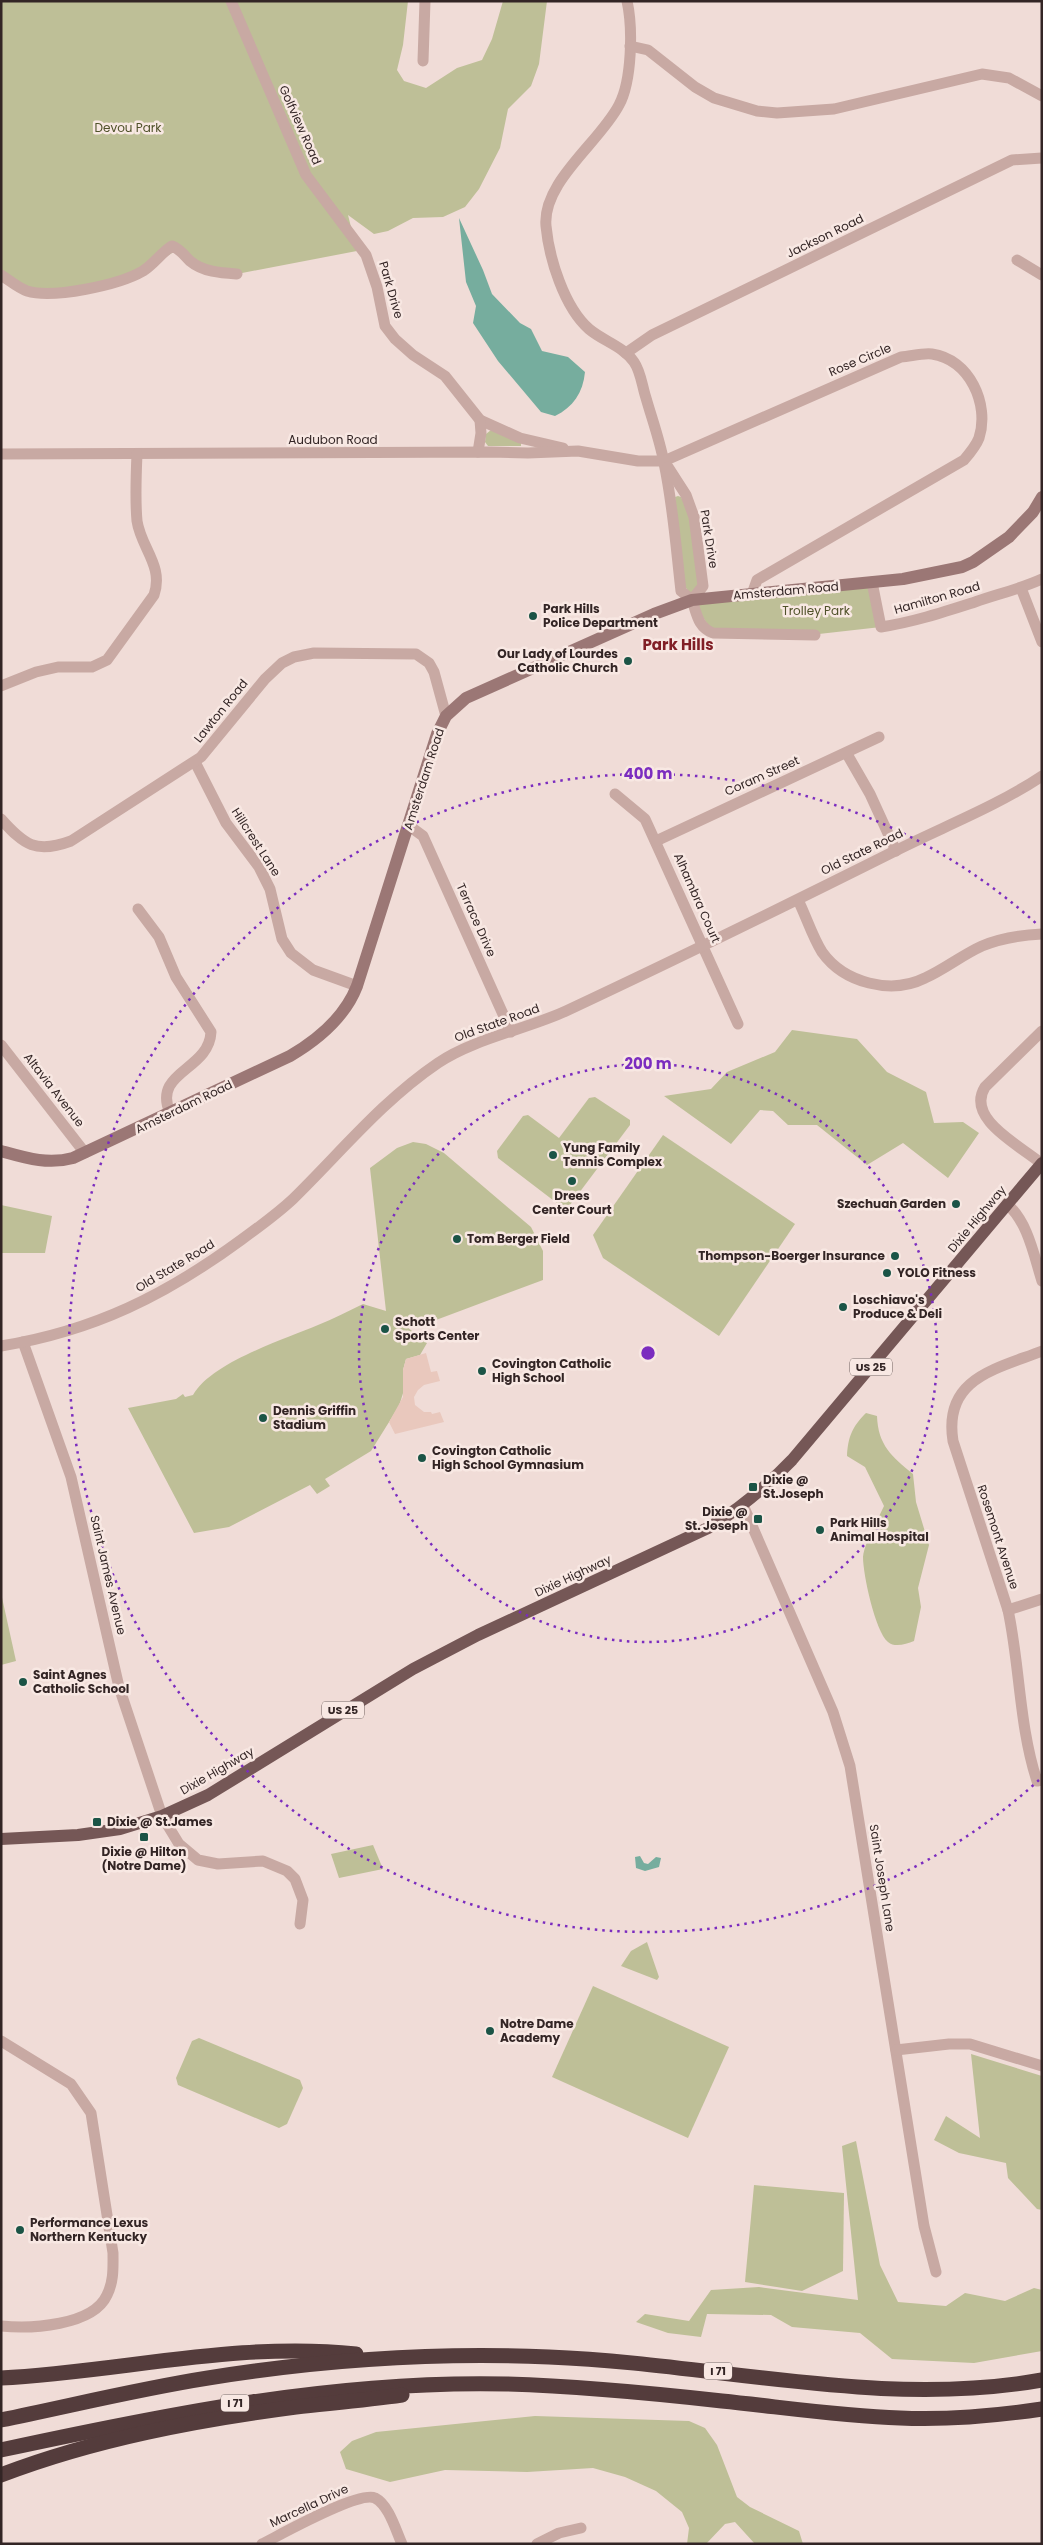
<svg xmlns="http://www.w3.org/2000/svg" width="1043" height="2545" font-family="Poppins,sans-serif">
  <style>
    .green { fill: #bebf97 }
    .plaza { fill: #e9c8bd }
    .water { fill: #76ad9e }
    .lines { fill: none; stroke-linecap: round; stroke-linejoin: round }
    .street { stroke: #c8a9a3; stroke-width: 11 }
    .secondary { stroke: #9b7775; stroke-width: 12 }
    .primary { stroke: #755756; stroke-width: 12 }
    .highway { stroke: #543c3c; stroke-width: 15 }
    .ring { fill: none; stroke: #7b2cbf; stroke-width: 2.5; stroke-dasharray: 2.5 5 }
    .poi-dot { fill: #1b5446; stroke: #f8e8e3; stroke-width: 2 }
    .labels { text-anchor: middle; stroke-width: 5; stroke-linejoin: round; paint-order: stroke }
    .shield { fill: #f8e8e3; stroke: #6e605e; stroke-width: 1 }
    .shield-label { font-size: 11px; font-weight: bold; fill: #332525 }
    .street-label { font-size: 12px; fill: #332525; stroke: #f8e8e3 }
    .park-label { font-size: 12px; fill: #4f5129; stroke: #f8e8e3 }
    .poi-label { font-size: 12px; font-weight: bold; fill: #332525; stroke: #f8e8e3; text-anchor: start }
    .quarter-label { font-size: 15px; font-weight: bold; fill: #811f26; stroke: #f8e8e3 }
    .centre { fill: #7b2cbf; stroke: #f8e8e3; stroke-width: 2.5 }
    .ring-label { font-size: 15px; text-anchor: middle; font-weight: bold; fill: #7b2cbf; stroke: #f8e8e3; stroke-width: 5; stroke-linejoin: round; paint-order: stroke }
  </style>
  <rect width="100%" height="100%" fill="#f0dcd7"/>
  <g class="green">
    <polygon points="1,1 408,1 403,45 397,70 404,81 426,88 457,68 482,60 492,39 503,1 547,1 539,64 531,86 508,109 500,148 479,189 465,207 443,217 413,218 388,231 374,234 348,215 353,235 362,250 237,274 206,270 179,249 124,281 42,294 1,275"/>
    <polygon points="491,430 521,442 521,446 488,446 485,442 486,434"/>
    <polygon points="678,496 681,497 688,510 699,583 695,592 689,593 685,586 675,497"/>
    <polygon points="872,582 881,627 810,635 713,633 692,600"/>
    <polygon points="792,1030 857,1039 887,1072 926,1092 934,1123 963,1122 979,1133 948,1178 903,1143 867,1165 817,1125 788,1125 773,1111 760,1110 731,1144 664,1096 711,1089 727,1072 775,1052"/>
    <polygon points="595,1097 630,1120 630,1125 570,1205 562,1207 498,1158 497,1151 523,1116 528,1115 559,1138 589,1098"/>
    <polygon points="663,1135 795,1224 719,1336 603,1258 593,1235"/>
    <path d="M 413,1142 L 426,1144 L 444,1153 L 531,1227 L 543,1251 L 543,1280 L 436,1320 L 402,1323 L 427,1343 L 420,1355 L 406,1359 L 403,1370 L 404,1390 L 399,1406 L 371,1451 L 325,1479 L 330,1486 L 317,1494 L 310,1485 L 229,1527 L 194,1533 L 128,1408 L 176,1399 L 183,1394 L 185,1397 L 193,1395 C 212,1362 283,1340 318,1325 C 333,1319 348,1311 363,1304 L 386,1311 L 370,1168 L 397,1148 Z"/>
    <polygon points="1,1205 52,1216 45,1253 1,1253"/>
    <path d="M 866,1413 L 877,1416 C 878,1445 892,1457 913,1474 L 916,1502 L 929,1545 L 918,1588 L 921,1607 L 914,1641 C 906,1644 895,1648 888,1642 C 875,1631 863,1574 863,1557 C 864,1544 878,1519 884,1506 L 865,1467 L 847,1456 C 848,1437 852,1427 866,1413 Z"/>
    <polygon points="1,1593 16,1661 1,1665"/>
    <polygon points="373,1845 383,1869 339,1878 331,1854"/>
    <polygon points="647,1942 659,1977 657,1980 621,1966 631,1951"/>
    <polygon points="593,1986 729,2047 688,2138 552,2077"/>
    <polygon points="199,2038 300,2080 303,2088 287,2124 279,2128 178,2085 176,2078 192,2041"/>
    <polygon points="971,2054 1042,2076 1042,2210 1037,2209 1008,2178 1006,2163 959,2153 934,2140 946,2116 980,2138"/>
    <polygon points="856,2141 880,2265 898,2302 946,2306 965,2293 1005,2301 1034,2288 1042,2290 1042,2351 974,2363 892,2359 860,2333 792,2327 771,2315 707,2314 701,2337 668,2333 636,2322 645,2314 689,2321 711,2290 759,2287 858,2300 842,2146"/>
    <polygon points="754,2185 844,2193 843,2271 802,2291 745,2282"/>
    <polygon points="535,2416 689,2421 705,2428 717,2445 737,2497 750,2507 799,2531 803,2544 755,2544 735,2522 725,2524 706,2544 687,2544 689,2528 682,2512 656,2491 625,2477 593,2468 527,2472 445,2470 390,2482 346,2469 340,2452 352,2441 376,2432"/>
  </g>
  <polygon class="plaza" points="426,1353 431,1372 437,1371 440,1381 424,1385 418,1390 414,1397 415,1405 424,1412 431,1412 432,1414 440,1412 444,1422 395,1434 389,1422 403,1397 403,1370 406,1359"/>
  <g class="water">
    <path d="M 459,218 L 483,270 L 492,294 L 520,323 L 531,329 L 542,351 L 568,357 L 585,372 C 583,393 573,407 555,416 L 541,412 L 498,361 L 473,323 L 476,306 L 466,282 Z"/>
    <polygon points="640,1856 644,1863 648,1864 656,1857 661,1858 659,1867 645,1871 636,1868 635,1857"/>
  </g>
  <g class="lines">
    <g class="street">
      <polyline points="231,1 306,175 366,255 377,287 385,326 395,339 413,355 445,376 480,420 520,438 563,448"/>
      <path d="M 627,1 C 633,28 632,81 619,105 C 600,142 542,182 546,226 C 549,258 564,307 589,329 C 603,341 623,346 634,362 C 641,372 642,386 646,398 C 652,419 660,441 664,463 C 673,505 676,548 681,591 L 692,600"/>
      <polyline points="630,46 648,50 695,87 714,98 757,111 777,113 834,109 982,74 1009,78 1042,96"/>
      <polyline points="423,61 425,1"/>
      <polyline points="1017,260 1042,275"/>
      <path d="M 1,275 C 9,280 18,288 27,291 C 53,299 119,285 143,271 C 154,264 161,253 172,246 C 180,249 184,255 190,261 C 203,272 221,273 237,274"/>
      <polyline points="626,353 652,335 1012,160 1042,158"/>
      <polyline points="478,452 481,433 480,420"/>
      <path d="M 1,454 L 491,452 L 528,453 L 578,451 L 638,461 L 664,461 L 901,357 C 912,356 922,353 932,354 C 969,359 990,404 979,438 C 976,446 970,453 964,460 L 757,580 L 752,594"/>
      <polyline points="668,467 686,495 694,517 703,586 692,600"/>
      <path d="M 872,582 L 881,627 C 914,622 944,612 975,602 C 998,594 1020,589 1042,579"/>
      <polyline points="1021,588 1042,642"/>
      <path d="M 692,600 C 697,615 698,627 713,633 L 815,635"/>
      <path d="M 1,686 L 36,672 L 58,667 L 92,667 L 107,660 L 154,595 C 164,566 141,548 137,521 C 135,499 136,476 137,454"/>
      <polyline points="847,754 870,794 896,851"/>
      <polyline points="195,762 226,823 259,867 270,889 282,939 291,953 313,970 357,986"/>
      <polyline points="615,794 645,819 738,1024"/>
      <path d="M 1,819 C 24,845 36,854 71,841 L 201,757 L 265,679 L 282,663 L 294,657 L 314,653 L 416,654 L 429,663 L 434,672 L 446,716"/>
      <polyline points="408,825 423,836 511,1032"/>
      <polyline points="656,841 879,737"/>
      <path d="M 798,900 C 806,916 812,936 822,952 C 844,983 891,995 925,978 C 945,969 962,955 982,946 C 1001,938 1022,935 1042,934"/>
      <path d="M 138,909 L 159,937 L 176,977 L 211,1032 C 209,1071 152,1071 170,1113"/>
      <polyline points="1,1045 85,1153"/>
      <path d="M 1042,1164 C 1021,1146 965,1119 985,1087 L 1042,1031"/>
      <path d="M 1007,1204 C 1028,1222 1034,1256 1042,1281"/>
      <polyline points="23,1342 71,1477 119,1687 162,1816 179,1844 198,1860 218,1864 263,1861 287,1871 295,1879 303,1900 300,1924"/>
      <path d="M 1,1346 C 94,1331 166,1295 241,1240 C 259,1227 277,1214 293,1199 C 341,1152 382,1101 438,1063 C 473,1039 527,1029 566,1011 C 677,959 787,905 897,850 C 945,826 997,806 1042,776"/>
      <path d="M 1042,1351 C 996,1369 943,1378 953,1441 L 1008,1610 C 1020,1666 1019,1726 1037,1781 L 1042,1780"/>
      <polyline points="743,1505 833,1712 850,1766 924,2226 936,2272"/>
      <polyline points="1008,1610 1042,1599"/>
      <path d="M 1,2041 L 71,2084 L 91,2113 L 113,2253 C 113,2267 114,2281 107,2295 C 93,2326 30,2329 1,2326"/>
      <polyline points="896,2050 949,2044 970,2044 1042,2066"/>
      <path d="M 262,2544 C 282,2534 358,2491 375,2498 C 389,2505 396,2531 402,2544"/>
      <polyline points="537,2544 559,2533 581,2528"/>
    </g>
    <path class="secondary" d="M 1,1151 C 26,1158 48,1165 73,1158 L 290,1056 C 319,1039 345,1017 357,986 L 437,734 L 446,716 L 466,698 L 654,614 L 692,600 L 903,579 L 962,567 L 973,562 L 1009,537 L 1033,512 L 1042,497"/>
    <path class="primary" d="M 1,1839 L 78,1835 L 120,1829 L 162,1816 L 208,1795 L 413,1669 L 478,1635 L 708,1528 C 740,1509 766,1487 792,1460 L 1042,1163"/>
    <g class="highway">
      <path d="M 1,2378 C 119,2372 238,2341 356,2354"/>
      <path d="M 1,2420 C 70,2406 138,2389 208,2378 C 320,2360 435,2352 549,2357 C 712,2363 879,2409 1042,2380"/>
      <path d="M 1,2450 C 168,2414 335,2380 507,2384 C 579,2386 650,2393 722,2401 C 781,2407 840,2416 900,2418 C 947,2420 995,2416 1042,2409"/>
      <path d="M 1,2475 C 95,2439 197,2420 296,2407 C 332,2403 367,2400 402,2395"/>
    </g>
  </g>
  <g class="ring">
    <circle cx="648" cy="1353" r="289"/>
    <path d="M1039 1780A579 579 0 1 1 1039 926"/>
  </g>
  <g class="poi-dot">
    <circle cx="533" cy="616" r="5"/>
    <circle cx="628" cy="661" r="5"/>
    <circle cx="553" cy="1155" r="5"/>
    <circle cx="572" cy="1181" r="5"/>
    <circle cx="956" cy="1204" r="5"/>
    <circle cx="457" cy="1239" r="5"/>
    <circle cx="895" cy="1256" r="5"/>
    <circle cx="887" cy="1273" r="5"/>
    <circle cx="843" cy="1307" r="5"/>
    <circle cx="385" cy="1329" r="5"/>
    <circle cx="482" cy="1371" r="5"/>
    <circle cx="263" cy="1418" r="5"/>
    <circle cx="422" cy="1458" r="5"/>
    <rect x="748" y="1482" width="10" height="10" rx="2.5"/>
    <rect x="753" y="1514" width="10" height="10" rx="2.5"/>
    <circle cx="820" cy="1530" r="5"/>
    <circle cx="23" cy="1682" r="5"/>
    <rect x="92" y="1817" width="10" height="10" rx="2.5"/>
    <rect x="139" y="1832" width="10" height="10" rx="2.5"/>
    <circle cx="490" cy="2031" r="5"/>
    <circle cx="20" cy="2230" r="5"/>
  </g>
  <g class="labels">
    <g class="shield">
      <rect x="850" y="1358.5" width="42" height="17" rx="4"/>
      <rect x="322" y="1701.5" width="42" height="17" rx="4"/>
      <rect x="704" y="2362.5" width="28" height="17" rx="4"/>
      <rect x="221" y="2394.5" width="28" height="17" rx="4"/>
    </g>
    <g class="shield-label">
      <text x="871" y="1371">US 25</text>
      <text x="343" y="1714">US 25</text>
      <text x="718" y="2375">I 71</text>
      <text x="235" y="2407">I 71</text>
    </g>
    <g class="street-label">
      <text transform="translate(300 125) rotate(66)" y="4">Golfview Road</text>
      <text transform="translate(825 236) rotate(-26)" y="4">Jackson Road</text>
      <text transform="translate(391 290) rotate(74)" y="4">Park Drive</text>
      <text transform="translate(860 360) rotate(-23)" y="4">Rose Circle</text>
      <text x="333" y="444">Audubon Road</text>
      <text transform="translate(709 539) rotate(81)" y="4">Park Drive</text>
      <text transform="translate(786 591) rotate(-5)" y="4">Amsterdam Road</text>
      <text transform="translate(937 598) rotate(-16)" y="4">Hamilton Road</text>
      <text transform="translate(221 711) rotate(-51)" y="4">Lawton Road</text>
      <text transform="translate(762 776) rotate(-24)" y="4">Coram Street</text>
      <text transform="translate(424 779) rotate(-72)" y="4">Amsterdam Road</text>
      <text transform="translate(256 842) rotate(57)" y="4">Hillcrest Lane</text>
      <text transform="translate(862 852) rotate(-26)" y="4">Old State Road</text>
      <text transform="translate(697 898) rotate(66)" y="4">Alhambra Court</text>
      <text transform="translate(476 920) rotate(66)" y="4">Terrace Drive</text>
      <text transform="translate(497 1023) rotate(-20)" y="4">Old State Road</text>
      <text transform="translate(54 1090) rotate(52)" y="4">Altavia Avenue</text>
      <text transform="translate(184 1107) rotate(-26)" y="4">Amsterdam Road</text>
      <text transform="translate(977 1219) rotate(-50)" y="4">Dixie Highway</text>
      <text transform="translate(175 1266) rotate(-31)" y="4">Old State Road</text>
      <text transform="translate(998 1537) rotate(72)" y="4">Rosemont Avenue</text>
      <text transform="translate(108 1575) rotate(77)" y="4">Saint James Avenue</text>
      <text transform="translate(573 1576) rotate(-25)" y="4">Dixie Highway</text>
      <text transform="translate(217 1771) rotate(-30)" y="4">Dixie Highway</text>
      <text transform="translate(882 1878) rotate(81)" y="4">Saint Joseph Lane</text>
      <text transform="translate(309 2506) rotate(-25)" y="4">Marcella Drive</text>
    </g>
    <g class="park-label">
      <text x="128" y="132">Devou Park</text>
      <text x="816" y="615">Trolley Park</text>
    </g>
    <g class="poi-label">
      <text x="543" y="613">Park Hills<tspan x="543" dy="14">Police Department</tspan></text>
      <text x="618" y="658" text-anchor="end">Our Lady of Lourdes<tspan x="618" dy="14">Catholic Church</tspan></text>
      <text x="563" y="1152">Yung Family<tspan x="563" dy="14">Tennis Complex</tspan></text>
      <text x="572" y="1200" text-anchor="middle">Drees<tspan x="572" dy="14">Center Court</tspan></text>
      <text x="946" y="1208" text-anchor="end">Szechuan Garden</text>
      <text x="467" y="1243">Tom Berger Field</text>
      <text x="885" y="1260" text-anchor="end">Thompson-Boerger Insurance</text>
      <text x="897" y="1277">YOLO Fitness</text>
      <text x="853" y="1304">Loschiavo's<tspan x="853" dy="14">Produce &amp; Deli</tspan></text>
      <text x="395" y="1326">Schott<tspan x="395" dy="14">Sports Center</tspan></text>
      <text x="492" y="1368">Covington Catholic<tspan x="492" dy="14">High School</tspan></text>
      <text x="273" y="1415">Dennis Griffin<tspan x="273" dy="14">Stadium</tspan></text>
      <text x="432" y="1455">Covington Catholic<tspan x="432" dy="14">High School Gymnasium</tspan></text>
      <text x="763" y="1484">Dixie @<tspan x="763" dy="14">St.Joseph</tspan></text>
      <text x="748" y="1516" text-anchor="end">Dixie @<tspan x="748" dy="14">St. Joseph</tspan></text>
      <text x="830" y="1527">Park Hills<tspan x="830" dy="14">Animal Hospital</tspan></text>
      <text x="33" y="1679">Saint Agnes<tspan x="33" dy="14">Catholic School</tspan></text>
      <text x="107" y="1826">Dixie @ St.James</text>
      <text x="144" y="1856" text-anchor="middle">Dixie @ Hilton<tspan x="144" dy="14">(Notre Dame)</tspan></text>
      <text x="500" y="2028">Notre Dame<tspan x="500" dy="14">Academy</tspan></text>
      <text x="30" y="2227">Performance Lexus<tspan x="30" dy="14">Northern Kentucky</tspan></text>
    </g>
    <g class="quarter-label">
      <text x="678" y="650">Park Hills</text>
    </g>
  </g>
  <circle cx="648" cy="1353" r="8" class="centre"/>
  <g class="ring-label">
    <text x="648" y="779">400 m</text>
    <text x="648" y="1069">200 m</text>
  </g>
  <rect width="1043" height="2545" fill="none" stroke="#332525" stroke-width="5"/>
</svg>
